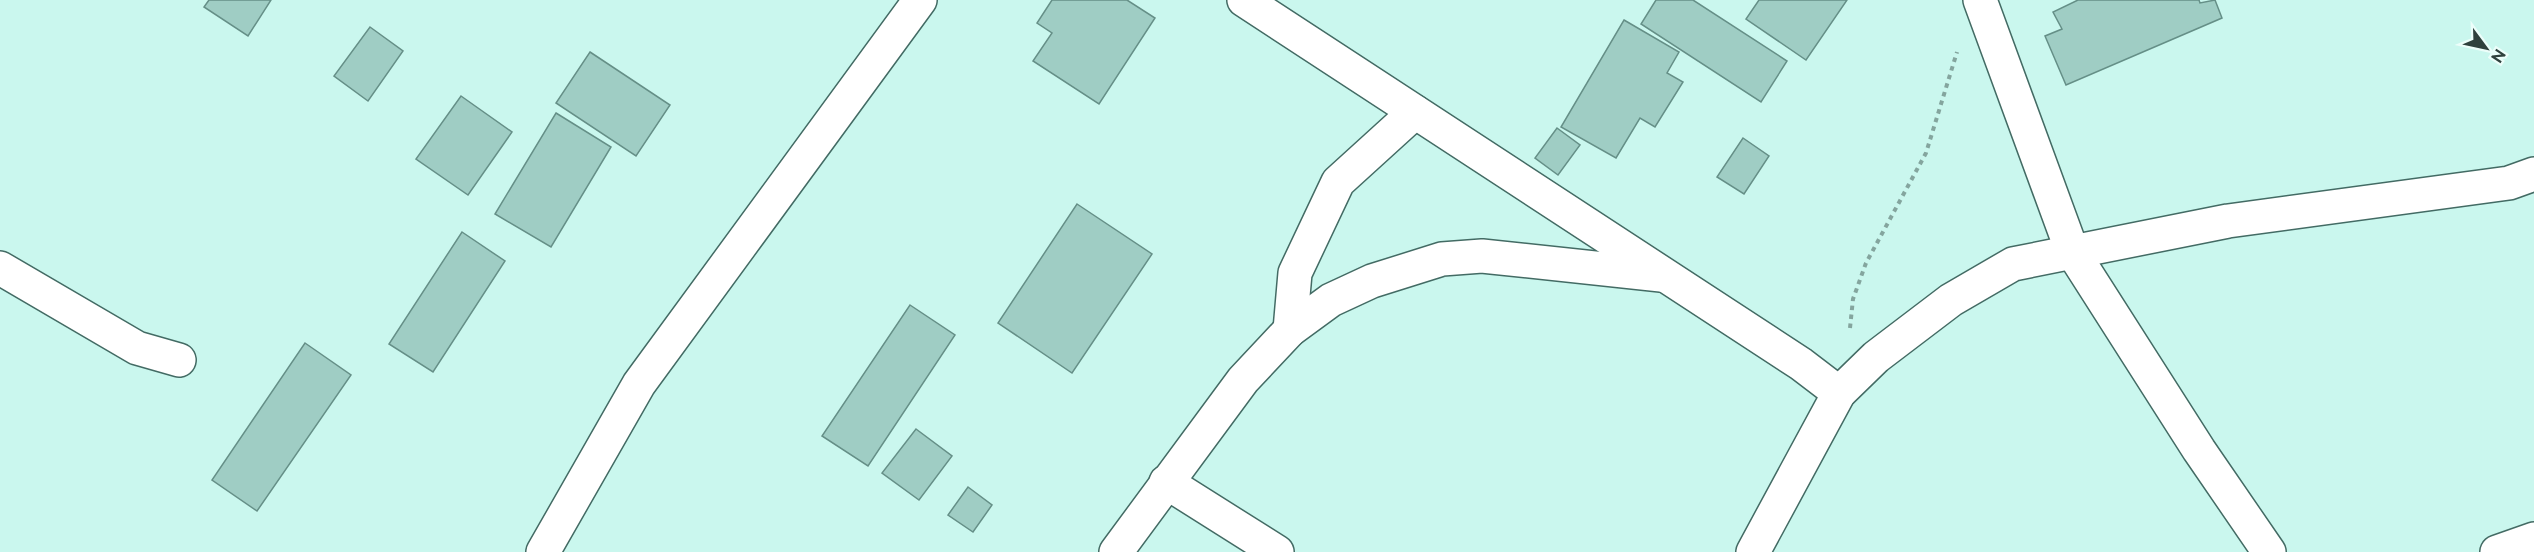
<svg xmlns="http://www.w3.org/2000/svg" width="2534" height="552" font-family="Raleway,sans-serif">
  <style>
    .building { fill: #9fcdc4; stroke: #658f87; stroke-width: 1.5 }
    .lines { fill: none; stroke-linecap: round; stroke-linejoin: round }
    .street-casing { stroke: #436b64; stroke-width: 36 }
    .path { stroke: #84a59e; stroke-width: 4; stroke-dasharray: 4.5 4.5; stroke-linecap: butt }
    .street { stroke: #fff; stroke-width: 33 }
  </style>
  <rect width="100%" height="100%" fill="#caf7ee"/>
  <g class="building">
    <polygon points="209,0 271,0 248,36 204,7"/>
    <polygon points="1052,0 1127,0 1155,18 1099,104 1033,61 1052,33 1037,23"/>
    <polygon points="1656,0 1693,0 1787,61 1761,102 1641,24"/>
    <polygon points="1759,0 1847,0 1806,60 1746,19"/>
    <polygon points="2078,0 2199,0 2200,3 2215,0 2222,18 2066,85 2045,36 2062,29 2053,12"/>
    <polygon points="1624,20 1679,52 1667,73 1683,82 1655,127 1640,118 1616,158 1561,127"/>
    <polygon points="370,27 403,51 368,101 334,76"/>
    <polygon points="590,52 670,105 636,156 556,103"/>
    <polygon points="461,96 512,132 468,195 416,159"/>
    <polygon points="556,113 611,147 551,247 495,214"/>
    <polygon points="1557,128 1580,145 1558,175 1535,158"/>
    <polygon points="1743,138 1769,156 1744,194 1717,177"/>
    <polygon points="1077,204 1152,254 1072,373 998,323"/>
    <polygon points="462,232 505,261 433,372 389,344"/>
    <polygon points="910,305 955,335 868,466 822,436"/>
    <polygon points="305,343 351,375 257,511 212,480"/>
    <polygon points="916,429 952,456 919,500 882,473"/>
    <polygon points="968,487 992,505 973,532 948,515"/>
  </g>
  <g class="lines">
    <defs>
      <g id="street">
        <polyline points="1244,0 1801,364 1839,393"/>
        <polyline points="1980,0 2072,251 2199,450 2269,552"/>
        <polyline points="0,268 137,348 179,360"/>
        <polyline points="1290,330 1295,273 1338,182 1415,112"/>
        <polyline points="1166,482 1277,552"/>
        <polyline points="543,552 639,384 920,0"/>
        <polyline points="1116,552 1243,380 1290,330 1331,300 1372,281 1442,259 1482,256 1661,275"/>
        <polyline points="1753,552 1839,393 1876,357 1951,300 2013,264 2228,221 2509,183 2534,174"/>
        <polyline points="2497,552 2534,539"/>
      </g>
    </defs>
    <use href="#street" class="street-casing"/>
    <polyline class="path" points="1850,328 1853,299 1866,263 1926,153 1957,52"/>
    <use href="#street" class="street"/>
  </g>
  <g transform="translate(2486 48) rotate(123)" stroke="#ecfefa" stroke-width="4.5" paint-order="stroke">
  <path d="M0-4.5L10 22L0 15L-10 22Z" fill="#2f413d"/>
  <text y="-9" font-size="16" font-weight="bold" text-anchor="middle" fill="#2f413d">N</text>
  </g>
</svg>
